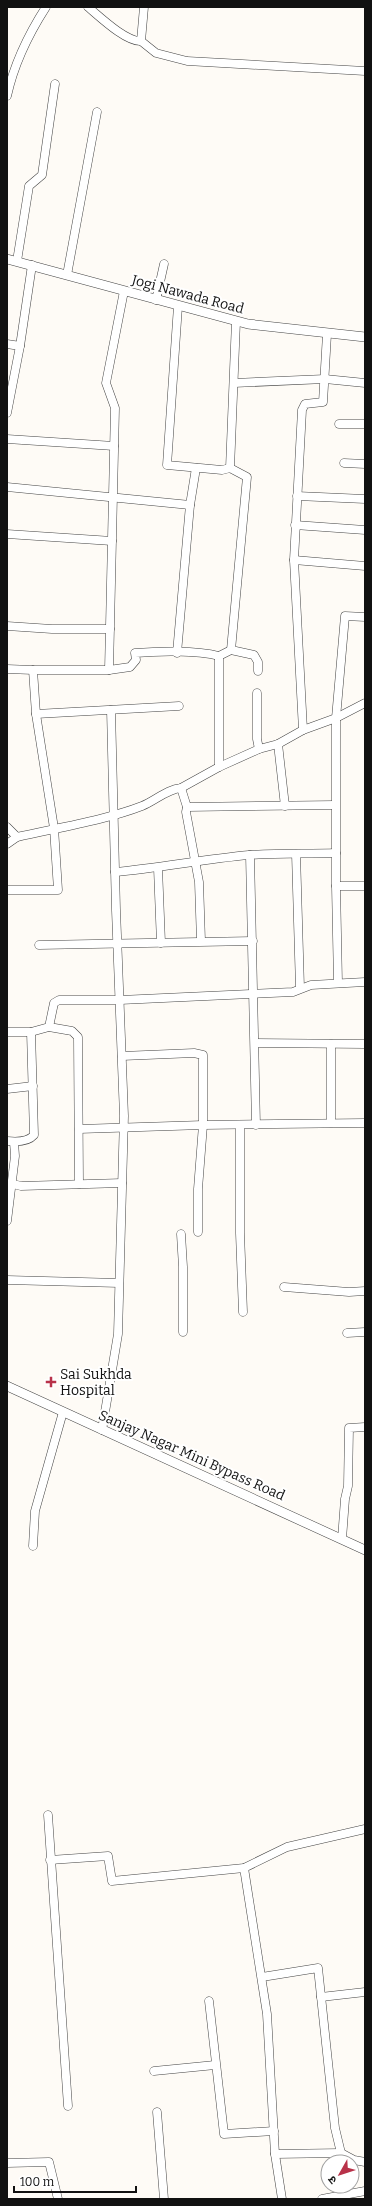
<svg xmlns="http://www.w3.org/2000/svg" width="372" height="2206" font-family="Bitter,'Noto Sans Devanagari',serif">
  <style>
    .lines { fill: none; stroke-linecap: round; stroke-linejoin: round }
    .minor-casing { stroke: #444; stroke-width: 9 }
    .tertiary-casing { stroke: #444; stroke-width: 10 }
    .minor { stroke: #fff; stroke-width: 8 }
    .tertiary { stroke: #fff; stroke-width: 9 }
    .poi-dot { fill: #b83249; stroke: #fff; stroke-width: 1.5 }
    .labels { text-anchor: middle; stroke-width: 4; stroke-linejoin: round; paint-order: stroke }
    .street-label { font-size: 14px; fill: #111; stroke: #fff }
    .poi-label { font-size: 14px; fill: #111; stroke: #fff; text-anchor: start }
  </style>
  <rect width="100%" height="100%" fill="#fefbf6"/>
  <g class="lines">
    <defs>
      <g id="minor">
        <path d="M 88,7 C 100,17 126,42 141,41 L 156,53 L 187,61 L 365,71"/>
        <polyline points="141,41 144,7"/>
        <path d="M 7,96 C 14,64 28,35 46,7"/>
        <polyline points="17,261 29,186 42,175 55,84"/>
        <polyline points="67,275 97,112"/>
        <polyline points="156,300 164,264"/>
        <polyline points="178,306 167,465 222,470 230,468 247,477 231,650"/>
        <polyline points="327,334 323,402 305,404 302,410 294,560 303,730 336,718 365,703"/>
        <polyline points="7,344 20,346"/>
        <polyline points="234,383 325,379 365,383"/>
        <polyline points="7,413 20,346 32,265"/>
        <polyline points="339,424 365,424"/>
        <polyline points="7,439 114,446"/>
        <polyline points="344,463 365,464"/>
        <polyline points="230,468 236,321"/>
        <polyline points="7,487 190,505"/>
        <polyline points="297,496 365,499"/>
        <polyline points="295,525 365,530"/>
        <polyline points="7,534 112,541"/>
        <polyline points="294,560 365,566"/>
        <polyline points="7,626 52,629 110,629"/>
        <polyline points="177,653 190,505 196,468"/>
        <polyline points="219,656 219,767"/>
        <polyline points="7,669 33,670"/>
        <polyline points="109,670 115,408 106,383 124,291"/>
        <polyline points="257,693 257,739 259,749"/>
        <polyline points="36,714 179,706"/>
        <polyline points="278,744 285,806"/>
        <polyline points="181,788 187,807 186,812 199,882 201,941"/>
        <polyline points="187,807 335,805"/>
        <polyline points="7,827 17,837"/>
        <path d="M 7,844 L 17,837 C 56,828 106,820 142,806 C 155,801 167,789 181,788 L 219,767 L 259,749 L 278,744 L 303,730"/>
        <polyline points="296,854 300,988"/>
        <polyline points="250,855 256,1125"/>
        <polyline points="158,868 161,943"/>
        <path d="M 115,872 C 160,868 204,859 249,855 C 278,853 307,854 336,853"/>
        <polyline points="336,886 365,886"/>
        <path d="M 7,890 L 58,890 L 54,828 L 36,714 L 33,670 L 109,670 L 130,667 L 136,660 L 135,653 C 158,651 196,650 219,656 L 231,650 L 254,655 L 258,662 L 258,671"/>
        <polyline points="39,945 253,941"/>
        <polyline points="338,983 336,886 336,718 345,616 365,617"/>
        <polyline points="49,1027 54,1003 59,1000 120,1000 293,992 311,985 365,982"/>
        <polyline points="7,1032 31,1032 49,1027 72,1031 78,1037 79,1184"/>
        <polyline points="255,1043 365,1044"/>
        <polyline points="331,1044 331,1123"/>
        <polyline points="122,1056 194,1053 203,1055 203,1125 198,1189 198,1232"/>
        <polyline points="7,1089 33,1086"/>
        <polyline points="240,1125 240,1233 243,1312"/>
        <polyline points="79,1129 203,1125 365,1123"/>
        <path d="M 7,1141 C 16,1142 28,1142 34,1135 L 31,1032"/>
        <polyline points="13,1184 21,1186 122,1183"/>
        <polyline points="7,1221 15,1156 14,1142"/>
        <polyline points="181,1234 183,1267 183,1332"/>
        <polyline points="7,1280 119,1283"/>
        <polyline points="284,1287 349,1292 365,1291"/>
        <polyline points="347,1333 365,1332"/>
        <polyline points="102,1430 118,1334 124,1116 116,910 111,710"/>
        <polyline points="342,1539 345,1499 348,1486 349,1428 365,1427"/>
        <polyline points="33,1546 35,1511 63,1412"/>
        <polyline points="48,1815 68,2106"/>
        <polyline points="50,1860 108,1856 112,1881 244,1868 287,1847 365,1829"/>
        <polyline points="244,1868 267,2014 275,2154 282,2199"/>
        <polyline points="262,1977 318,1968 335,2128 341,2153 354,2160 365,2162"/>
        <polyline points="321,1997 365,1992"/>
        <polyline points="209,2001 224,2134 274,2131"/>
        <polyline points="154,2071 215,2065"/>
        <polyline points="157,2112 164,2199"/>
        <polyline points="275,2154 341,2153"/>
        <polyline points="7,2163 49,2162 58,2199"/>
        <polyline points="322,2199 365,2191"/>
      </g>
      <g id="tertiary">
        <polyline points="7,259 248,324 365,337"/>
        <polyline points="7,1386 365,1550"/>
      </g>
    </defs>
    <use href="#minor" class="minor-casing"/>
    <use href="#tertiary" class="tertiary-casing"/>
    <use href="#minor" class="minor"/>
    <use href="#tertiary" class="tertiary"/>
  </g>
  <path class="poi-dot" d="M49 1376h4v4h4v4h-4v4h-4v-4h-4v-4h4z"/>
  <g class="labels">
    <g class="street-label">
      <text transform="translate(188 294) rotate(15)" y="5">Jogi Nawada Road</text>
      <text transform="translate(192 1455) rotate(24)" y="5">Sanjay Nagar Mini Bypass Road</text>
    </g>
    <g class="poi-label">
      <text x="60" y="1379">Sai Sukhda<tspan x="60" dy="16">Hospital</tspan></text>
    </g>
  </g>
  <rect width="372" height="2206" fill="none" stroke="#111111" stroke-width="16"/>
  <g transform="translate(340 2174) rotate(231)"><circle r="19" fill="#ffffff" stroke="#a0a0a0"/>
  <path d="M0-3L7 15L0 10L-7 15Z" fill="#b83249"/>
  <text y="-6" font-size="11" font-weight="bold" text-anchor="middle" fill="#111111">उ</text>
  </g>
  <path d="M14 2186v6h122v-6" fill="none" stroke="#111111" stroke-width="2"/>
  <text x="20" y="2186" font-size="12" fill="#111111" stroke="#ffffff" stroke-width="3" paint-order="stroke">100 m</text>
</svg>
